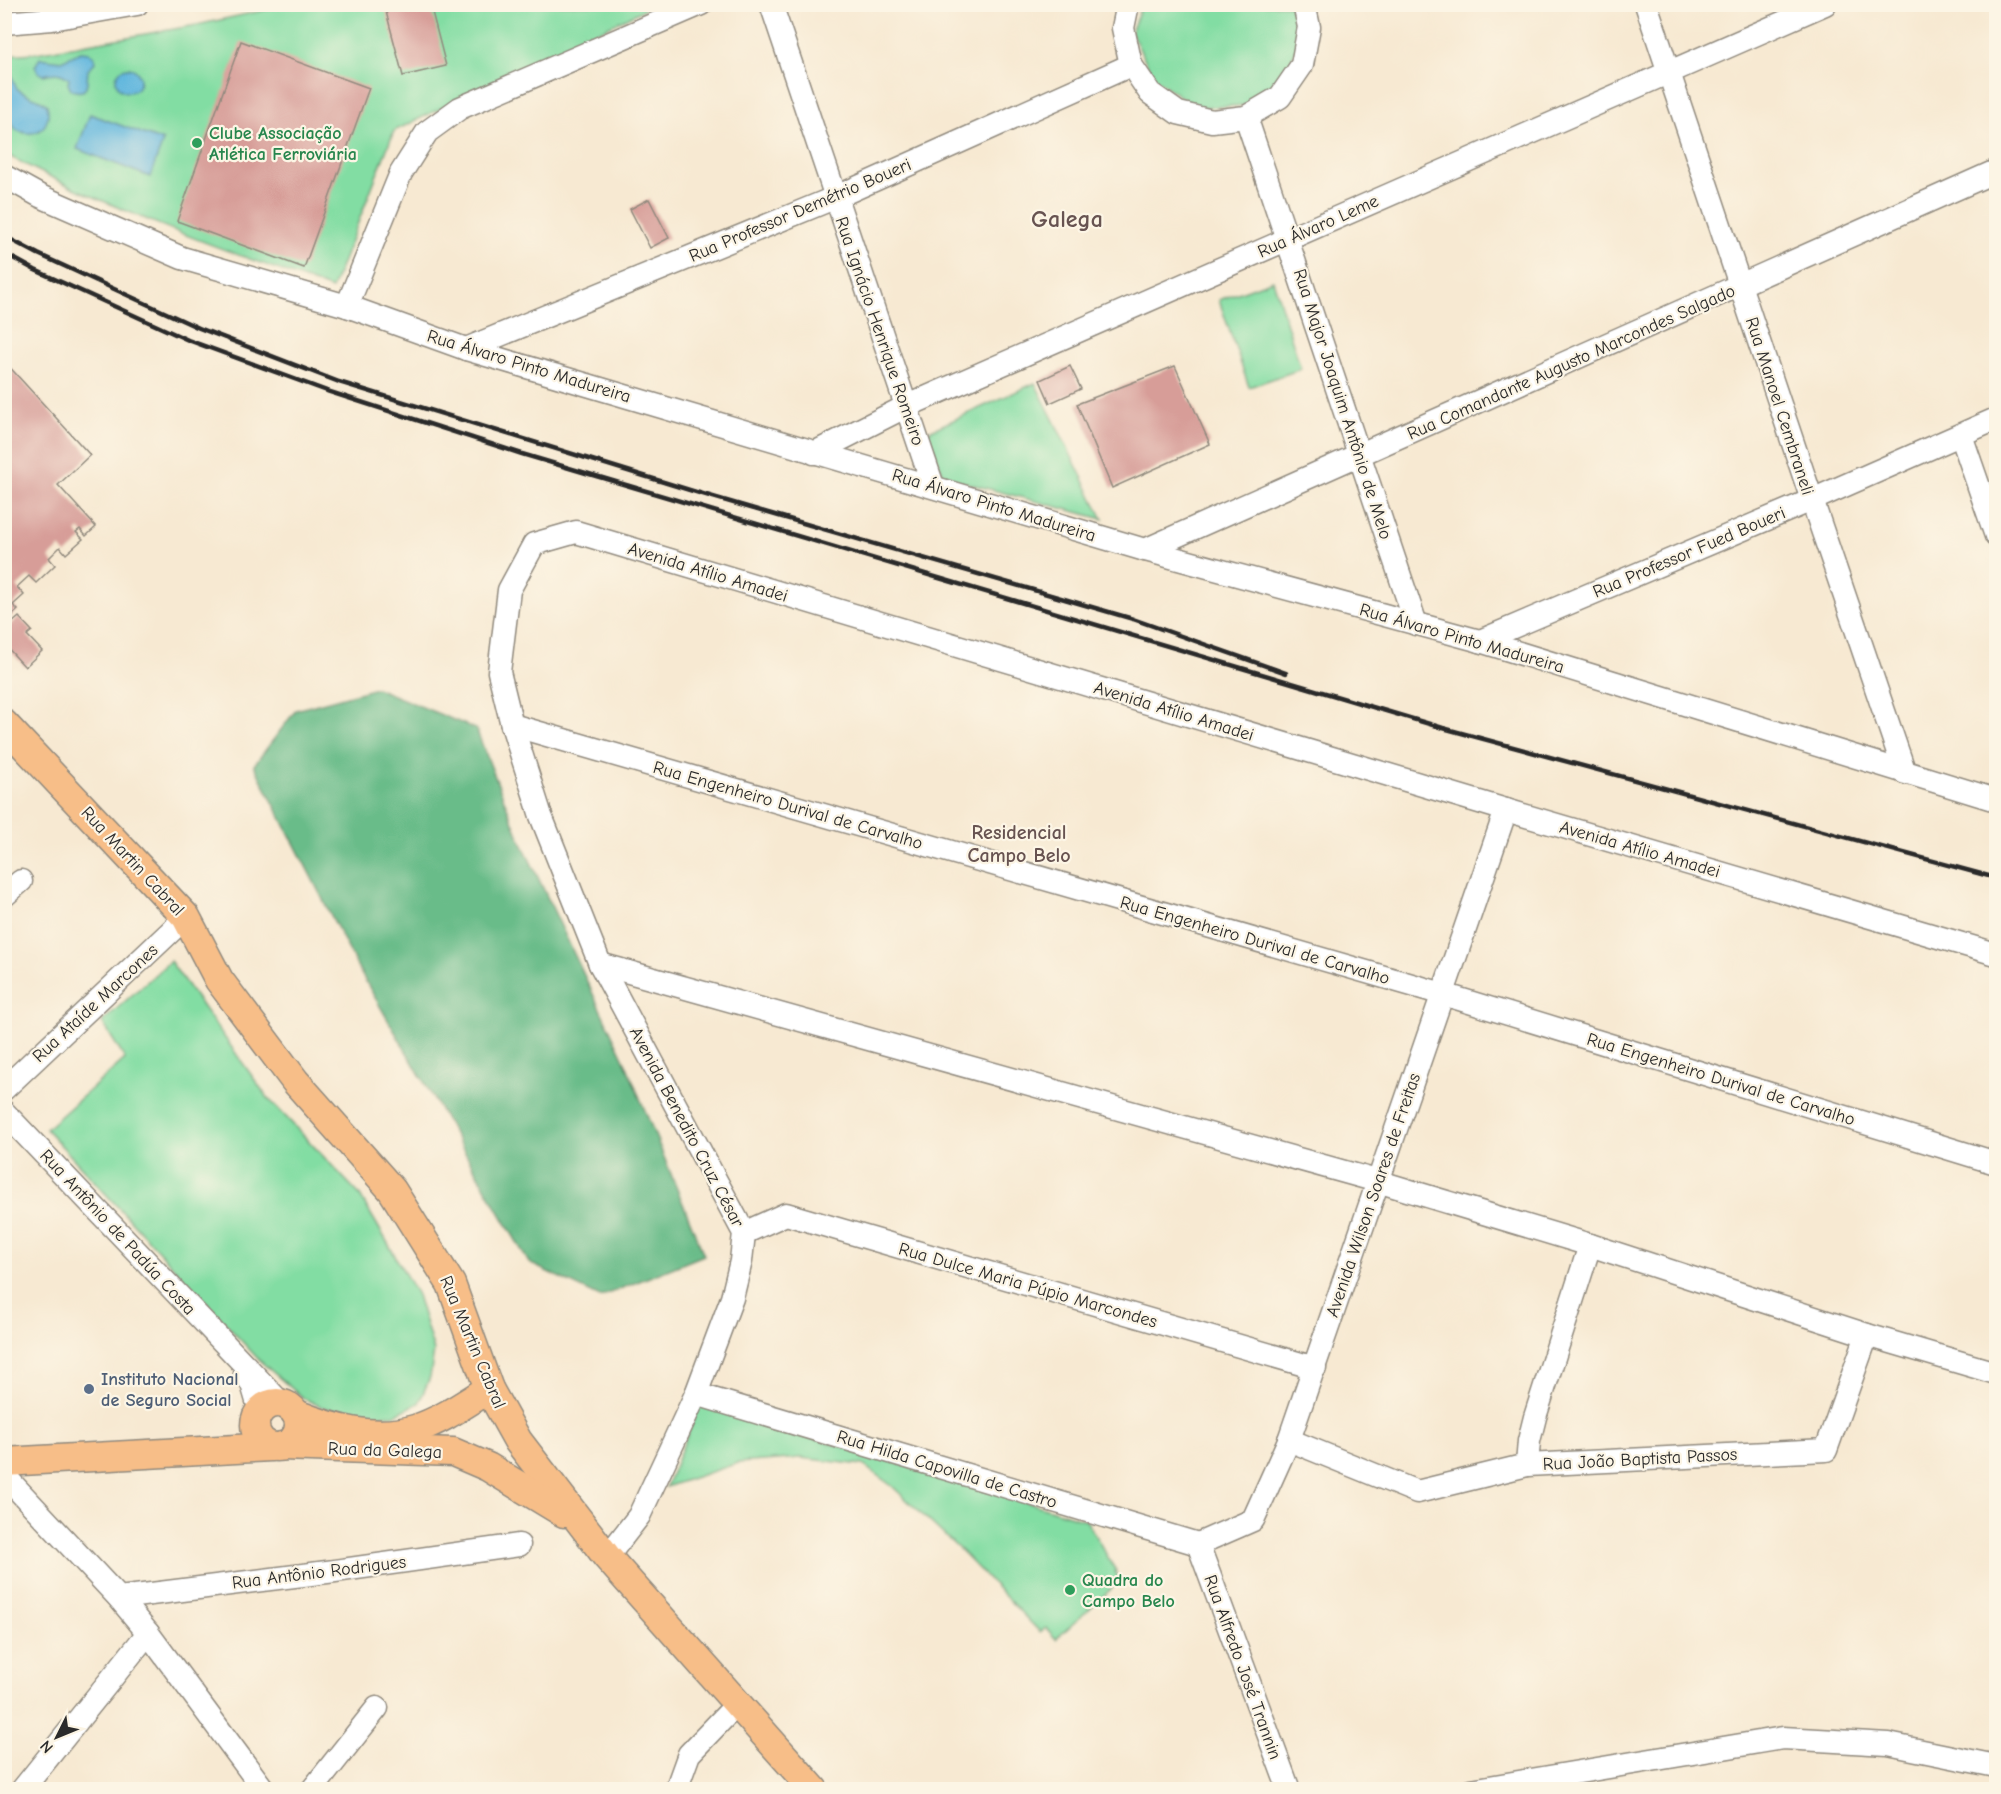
<svg xmlns="http://www.w3.org/2000/svg" width="2001" height="1794" font-family="'Comic Neue',sans-serif">
  <style>
    .green { fill: #82dda3; stroke: #568467; stroke-width: 1.5 }
    .forest { fill: #69bc89; stroke: #4a745a; stroke-width: 1.5 }
    .water { fill: #62b7de; stroke: #467184; stroke-width: 1.5 }
    .building { fill: #d79d98 }
    .lines { fill: none; stroke-linecap: round; stroke-linejoin: round }
    .minor-casing { stroke: #918a7e; stroke-width: 25 }
    .major-casing { stroke: #918a7e; stroke-width: 31 }
    .minor { stroke: #fff; stroke-width: 22 }
    .major { stroke: #f7be88; stroke-width: 28 }
    .rail { stroke: #2b2b2b; stroke-width: 4.5 }
    .leisure-dot { fill: #2e9e5b; stroke: #fcf5e5; stroke-width: 2 }
    .service-dot { fill: #5c6f8a; stroke: #fcf5e5; stroke-width: 2 }
    .labels { text-anchor: middle; stroke-width: 4.5; stroke-linejoin: round; paint-order: stroke }
    .leisure-label { font-size: 18px; font-weight: bold; fill: #27864d; stroke: #fcf5e5; text-anchor: start }
    .street-label { font-size: 18px; fill: #2b2b2b; stroke: #fcf5e5 }
    .service-label { font-size: 18px; font-weight: bold; fill: #4e5e75; stroke: #fcf5e5; text-anchor: start }
    .neighbourhood-label { font-size: 20px; font-weight: bold; fill: #675351; stroke: #fcf5e5 }
    .district-label { font-size: 24px; font-weight: bold; fill: #675351; stroke: #fcf5e5 }
  </style>
  <rect width="100%" height="100%" fill="#fcf5e5"/>
  <filter id="ink" filterUnits="userSpaceOnUse"><feTurbulence type="fractalNoise" baseFrequency=".0167" numOctaves="2"/><feDisplacementMap in="SourceGraphic" scale="12" xChannelSelector="R" yChannelSelector="G"/><feConvolveMatrix kernelMatrix="1 2 1 2 8 2 1 2 1" color-interpolation-filters="sRGB"/></filter>
  <filter id="wash" filterUnits="userSpaceOnUse"><feTurbulence type="fractalNoise" baseFrequency=".008" numOctaves="4" result="noise"/><feDisplacementMap in="SourceGraphic" scale="24" xChannelSelector="R" yChannelSelector="G"/><feGaussianBlur stdDeviation="1.35" result="paint"/><feColorMatrix in="noise" values="0 0 0 0 0 0 0 0 0 0 0 0 0 0 0 0 0 1.4 0 .05"/><feComposite in="paint" operator="in"/></filter>
  <g filter="url(#wash)">
    <rect width="100%" height="100%" fill="#f7e9d2"/>
    <g class="green">
      <polygon points="1142,4 1289,5 1304,29 1284,79 1250,105 1197,108 1154,78 1131,32"/>
      <path d="M 288,5 L 653,5 L 394,131 L 332,289 C 221,249 109,209 5,154 L 4,55 L 36,53 L 197,25 Z"/>
      <polygon points="1273,280 1301,369 1249,387 1219,300"/>
      <polygon points="1035,383 1103,519 944,477 927,432"/>
      <polygon points="170,961 267,1097 359,1194 386,1240 417,1295 434,1351 430,1377 419,1403 394,1415 355,1415 322,1407 303,1398 260,1361 46,1129 125,1059 102,1022"/>
      <polygon points="700,1404 1086,1520 1116,1571 1114,1572 1121,1580 1056,1639 1046,1628 1040,1632 961,1551 892,1486 863,1465 800,1458 738,1463 666,1487"/>
    </g>
    <polygon class="forest" points="376,688 476,729 519,837 626,1064 704,1255 600,1297 529,1263 359,970 254,765 296,710"/>
    <g class="water">
      <path d="M 81,52 L 89,53 L 94,57 L 95,62 L 88,70 C 86,82 91,96 71,90 L 68,84 L 69,79 C 60,71 53,73 43,75 L 38,72 L 35,66 L 40,58 L 61,61 Z"/>
      <path d="M 5,64 C 13,71 11,78 16,87 C 23,97 39,96 47,105 C 52,127 37,139 16,130 L 11,122 L 5,120 Z"/>
      <circle cx="128" cy="80" r="12"/>
      <polygon points="90,114 163,141 150,177 77,149"/>
    </g>
    <g id="blocks">
      <g class="building">
        <polygon points="384,4 430,4 446,66 403,76"/>
        <polygon points="241,41 369,88 304,268 177,221"/>
        <polygon points="649,199 669,238 650,248 630,209"/>
        <polygon points="4,361 90,455 58,485 96,527 86,536 80,529 76,532 83,539 66,554 60,547 49,558 55,565 36,583 29,576 17,587 24,595 13,605 18,610 4,623"/>
        <polygon points="1070,366 1081,389 1050,403 1040,380"/>
        <polygon points="1175,366 1210,444 1112,488 1077,404"/>
        <polygon points="19,617 32,631 27,635 42,651 25,667 4,644 4,630"/>
      </g>
    </g>
  </g>
  <g filter="url(#ink)">
    <use href="#blocks" fill-opacity="0" stroke="#918a7e" stroke-width="1.5"/>
    <g class="lines">
      <defs>
        <g id="minor">
          <polyline points="771,4 933,486"/>
          <polyline points="1128,4 1123,28 1131,65 1150,93 1178,113 1212,121 1246,117 1280,97 1302,65 1309,27 1304,4"/>
          <polyline points="1646,4 1812,500 1905,773"/>
          <polyline points="4,23 52,19 137,4"/>
          <polyline points="1246,117 1416,624"/>
          <polyline points="4,176 40,196 182,258 347,306 466,349 1145,550 1480,641 1996,800"/>
          <polyline points="347,306 401,173 427,132 460,108 701,4"/>
          <polyline points="466,349 834,198 1131,65"/>
          <polyline points="1961,435 1996,536"/>
          <polyline points="814,453 907,406 1825,4"/>
          <polyline points="1145,550 1996,171"/>
          <polyline points="1480,641 1812,500 1996,419"/>
          <polyline points="512,725 1443,994 1996,1163"/>
          <polyline points="4,896 21,881"/>
          <polyline points="600,964 1377,1181 1590,1245 1867,1335 1996,1373"/>
          <polyline points="4,1089 186,917"/>
          <polyline points="4,1112 281,1403"/>
          <polyline points="744,1233 786,1214 1315,1368"/>
          <polyline points="1590,1245 1535,1417 1529,1441 1527,1465 1826,1450 1867,1335"/>
          <polyline points="245,1374 252,1384 260,1411"/>
          <polyline points="696,1394 1198,1544"/>
          <polyline points="1289,1440 1417,1492 1527,1465"/>
          <polyline points="4,1475 119,1598 148,1633 264,1790"/>
          <polyline points="1198,1544 1253,1520 1289,1440 1506,810"/>
          <polyline points="1198,1544 1289,1790"/>
          <polyline points="607,1557 639,1516 696,1394 732,1298 741,1261 744,1233 600,964 541,816 512,725 499,672 509,590 534,544 576,532 1506,810 1996,954"/>
          <polyline points="119,1598 335,1571 519,1545"/>
          <polyline points="22,1790 148,1633"/>
          <polyline points="312,1790 377,1708"/>
          <polyline points="676,1790 689,1754 737,1704"/>
          <polyline points="1471,1790 1783,1738 1888,1744 1996,1766"/>
        </g>
        <g id="major">
          <polyline points="4,724 186,917 219,980 295,1081 392,1190 451,1284 489,1389 518,1441 607,1557 814,1790"/>
          <circle cx="277" cy="1425" r="22"/>
          <path d="M 296,1414 C 334,1429 375,1441 415,1429 C 441,1421 466,1403 489,1389"/>
          <polyline points="282,1446 453,1452 488,1467 564,1513"/>
          <polyline points="4,1462 271,1447"/>
        </g>
      </defs>
      <use href="#minor" class="minor-casing"/>
      <use href="#major" class="major-casing"/>
      <use href="#minor" class="minor"/>
      <use href="#major" class="major"/>
      <g class="rail">
        <polyline points="4,236 38,254 199,328 339,382 696,492 1133,619 1286,673"/>
        <polyline points="4,253 35,270 188,340 327,391 522,454 1443,728 1996,878"/>
      </g>
    </g>
  </g>
  <g class="leisure-dot">
    <circle cx="197" cy="143" r="6"/>
    <circle cx="1070" cy="1590" r="6"/>
  </g>
  <circle class="service-dot" cx="89" cy="1389" r="6"/>
  <g class="labels">
    <g class="leisure-label">
      <text x="209" y="139">Clube Associação<tspan x="209" dy="21">Atlética Ferroviária</tspan></text>
      <text x="1082" y="1586">Quadra do<tspan x="1082" dy="21">Campo Belo</tspan></text>
    </g>
    <g class="street-label">
      <text transform="translate(800 210) rotate(-23)" y="6">Rua Professor Demétrio Boueri</text>
      <text transform="translate(1318 226) rotate(-24)" y="6">Rua Álvaro Leme</text>
      <text transform="translate(880 331) rotate(71)" y="6">Rua Ignácio Henrique Romeiro</text>
      <text transform="translate(1571 362) rotate(-24)" y="6">Rua Comandante Augusto Marcondes Salgado</text>
      <text transform="translate(529 366) rotate(17)" y="6">Rua Álvaro Pinto Madureira</text>
      <text transform="translate(1343 404) rotate(72)" y="6">Rua Major Joaquim Antônio de Melo</text>
      <text transform="translate(1780 406) rotate(72)" y="6">Rua Manoel Cembraneli</text>
      <text transform="translate(994 505) rotate(17)" y="6">Rua Álvaro Pinto Madureira</text>
      <text transform="translate(1689 552) rotate(-23)" y="6">Rua Professor Fued Boueri</text>
      <text transform="translate(708 572) rotate(17)" y="6">Avenida Atílio Amadei</text>
      <text transform="translate(1462 638) rotate(16)" y="6">Rua Álvaro Pinto Madureira</text>
      <text transform="translate(1174 711) rotate(17)" y="6">Avenida Atílio Amadei</text>
      <text transform="translate(788 805) rotate(16)" y="6">Rua Engenheiro Durival de Carvalho</text>
      <text transform="translate(1640 849) rotate(16)" y="6">Avenida Atílio Amadei</text>
      <text transform="translate(133 861) rotate(47)" y="6">Rua Martin Cabral</text>
      <text transform="translate(1255 940) rotate(16)" y="6">Rua Engenheiro Durival de Carvalho</text>
      <text transform="translate(95 1003) rotate(-43)" y="6">Rua Ataíde Marcones</text>
      <text transform="translate(1721 1079) rotate(17)" y="6">Rua Engenheiro Durival de Carvalho</text>
      <text transform="translate(687 1127) rotate(62)" y="6">Avenida Benedito Cruz César</text>
      <text transform="translate(1373 1195) rotate(-71)" y="6">Avenida Wilson Soares de Freitas</text>
      <text transform="translate(118 1232) rotate(47)" y="6">Rua Antônio de Padúa Costa</text>
      <text transform="translate(1028 1285) rotate(16)" y="6">Rua Dulce Maria Púpio Marcondes</text>
      <text transform="translate(473 1342) rotate(67)" y="6">Rua Martin Cabral</text>
      <text transform="translate(385 1450) rotate(2)" y="6">Rua da Galega</text>
      <text transform="translate(1640 1459) rotate(-3)" y="6">Rua João Baptista Passos</text>
      <text transform="translate(947 1469) rotate(17)" y="6">Rua Hilda Capovilla de Castro</text>
      <text transform="translate(319 1572) rotate(-7)" y="6">Rua Antônio Rodrigues</text>
      <text transform="translate(1243 1667) rotate(70)" y="6">Rua Alfredo José Trannin</text>
    </g>
    <g class="service-label">
      <text x="101" y="1385">Instituto Nacional<tspan x="101" dy="21">de Seguro Social</tspan></text>
    </g>
    <g class="neighbourhood-label">
      <text x="1019" y="839">Residencial<tspan x="1019" dy="23">Campo Belo</tspan></text>
    </g>
    <g class="district-label">
      <text x="1067" y="227">Galega</text>
    </g>
  </g>
  <rect width="2001" height="1794" fill="none" stroke="#fcf5e5" stroke-width="24"/>
  <g transform="translate(57 1737) rotate(227)" stroke="#fcf5e5" stroke-width="4.5" paint-order="stroke">
  <path d="M0-4.5L10 22L0 15L-10 22Z" fill="#2b2b2b"/>
  <text y="-9" font-size="16" font-weight="bold" text-anchor="middle" fill="#2b2b2b">N</text>
  </g>
</svg>
